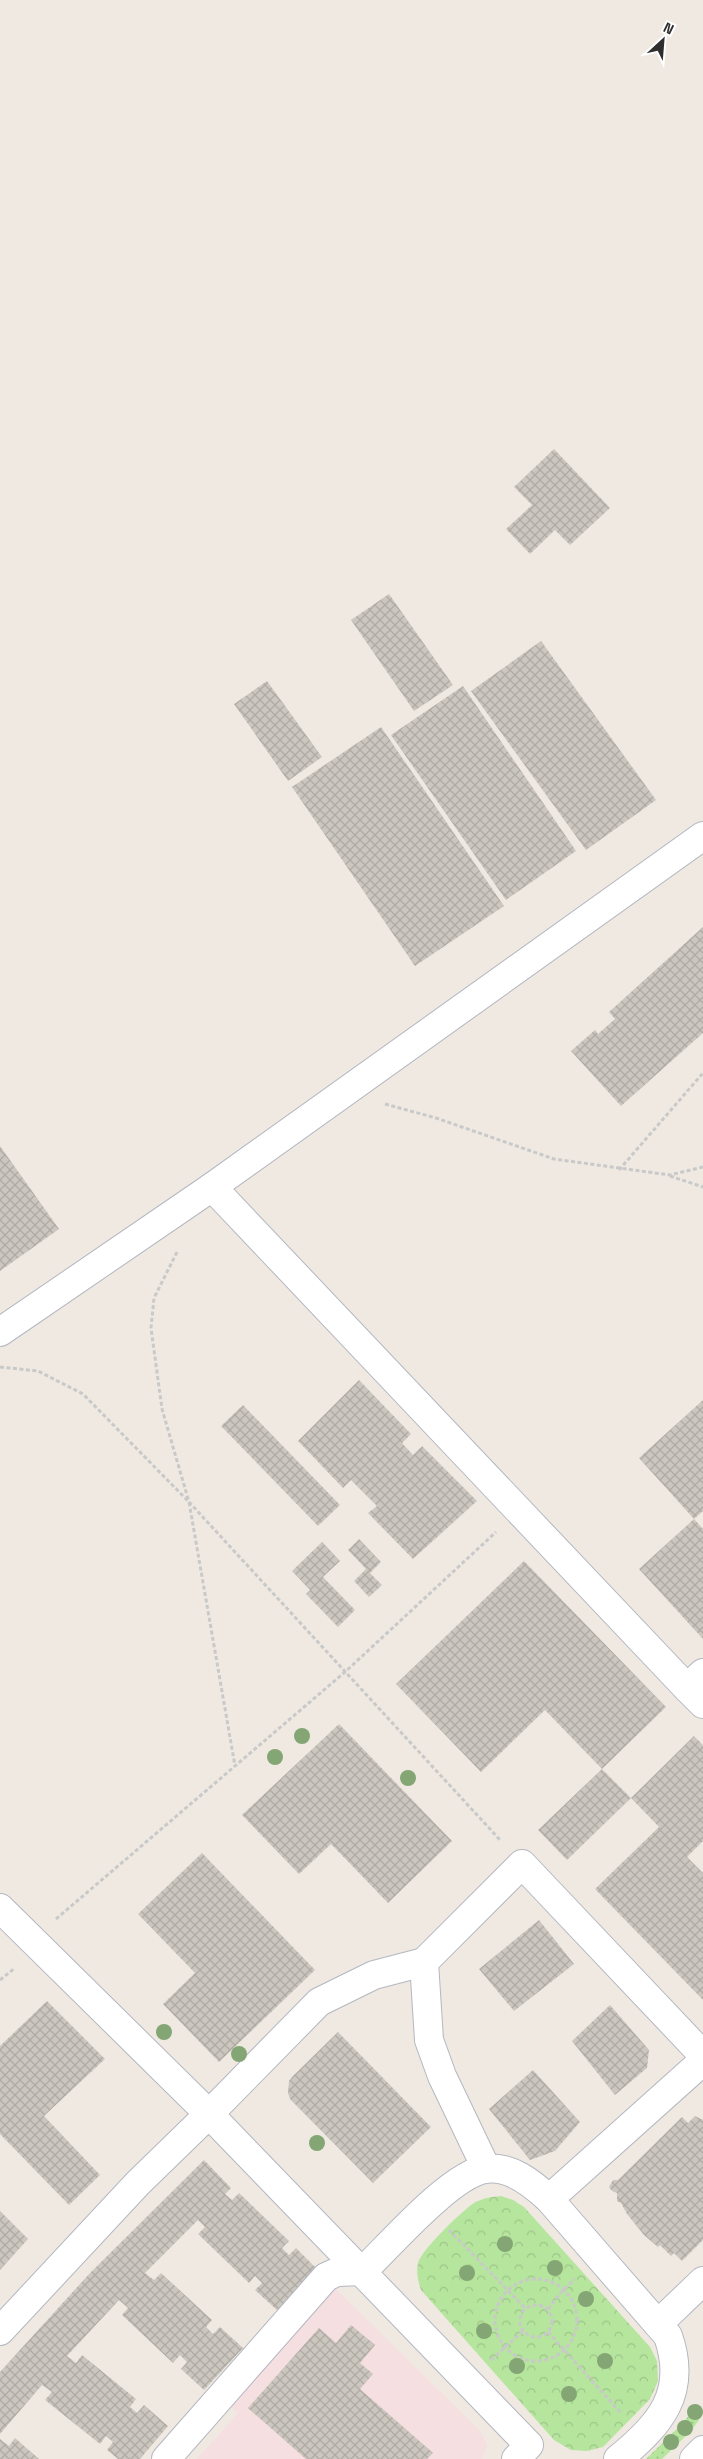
<svg xmlns="http://www.w3.org/2000/svg" width="703" height="2459" font-family="'Space Grotesk',sans-serif">
  <style>
    .medical { fill: #f5dfe0 }
    .grass { fill: url(#grass-dots) }
    .forest { fill: url(#forest-crowns) }
    .building { fill: url(#building-cross-hatch) }
    .lines { fill: none; stroke-linecap: round; stroke-linejoin: round }
    .minor-casing { stroke: #b4b7c1; stroke-width: 30 }
    .path { stroke: #c9c9c9; stroke-width: 3; stroke-dasharray: 4 2.5; stroke-linecap: butt }
    .minor { stroke: #fff; stroke-width: 28 }
    .tree { fill: #84a574 }
  </style>
  <defs>
    <pattern id="grass-dots" width="8" height="8" patternUnits="userSpaceOnUse" patternTransform="scale(1.25)"><rect width="8" height="8" fill="#b6e59e"/><path d="M2 2h.1M6 6h.1" fill="none" stroke="#9dc588" stroke-width="1.8" stroke-linecap="round"/></pattern>
    <pattern id="forest-crowns" width="20" height="18" patternUnits="userSpaceOnUse" patternTransform="scale(1.25)"><rect width="20" height="18" fill="#b6e59e"/><path d="M2 6a3 3 0 1 1 6 0M12 15a3 3 0 1 1 6 0" fill="none" stroke="#9dc588"/></pattern>
    <pattern id="building-cross-hatch" width="8" height="8" patternUnits="userSpaceOnUse" patternTransform="scale(1.25)"><rect width="8" height="8" fill="#cbc7bf"/><path d="M0 0l8 8M0 8l8-8" fill="none" stroke="#afaba4"/></pattern>
  </defs>
  <rect width="100%" height="100%" fill="#efe9e1"/>
  <polygon class="medical" points="334,2287 481,2432 487,2446 482,2459 197,2459 238,2413 230,2406"/>
  <polygon class="grass" points="691,2413 699,2420 690,2432 662,2459 646,2459 681,2425"/>
  <path class="forest" d="M 501,2196 L 513,2200 L 524,2207 L 650,2347 L 657,2361 L 658,2381 L 650,2399 L 603,2447 L 587,2451 L 571,2450 L 554,2440 L 421,2290 C 418,2281 416,2273 418,2263 C 421,2250 462,2211 474,2203 C 483,2198 491,2197 501,2196 Z"/>
  <g class="building">
    <polygon points="554,449 610,508 570,545 555,530 530,554 506,529 532,505 514,487"/>
    <polygon points="389,594 453,685 414,711 351,620"/>
    <polygon points="541,641 656,800 586,850 471,691"/>
    <polygon points="267,681 322,757 288,781 234,704"/>
    <polygon points="463,686 576,851 506,900 391,735"/>
    <polygon points="381,727 504,906 415,966 292,787"/>
    <polygon points="703,927 703,1033 621,1106 571,1051 595,1030 598,1034 615,1019 609,1012"/>
    <polygon points="0,1146 59,1229 0,1271"/>
    <polygon points="359,1380 411,1434 402,1443 413,1455 422,1446 477,1501 413,1559 368,1513 377,1506 351,1480 343,1488 298,1441"/>
    <polygon points="703,1400 703,1511 694,1519 639,1458"/>
    <polygon points="243,1405 340,1505 318,1526 221,1426"/>
    <polygon points="694,1519 703,1529 703,1639 639,1569"/>
    <polygon points="359,1539 381,1562 370,1573 382,1585 369,1597 354,1581 366,1569 348,1550"/>
    <polygon points="322,1542 340,1561 323,1577 355,1610 338,1627 306,1594 310,1590 292,1571"/>
    <polygon points="524,1561 666,1707 602,1769 545,1710 481,1772 396,1684"/>
    <polygon points="339,1724 452,1841 388,1903 331,1844 299,1874 242,1815"/>
    <polygon points="694,1736 703,1745 703,1841 687,1857 703,1873 703,2000 595,1889 659,1827 631,1798"/>
    <polygon points="602,1769 631,1798 567,1860 538,1830"/>
    <polygon points="202,1853 315,1970 219,2062 163,2004 195,1973 138,1914"/>
    <polygon points="539,1920 574,1964 514,2011 479,1969"/>
    <polygon points="47,2001 105,2059 44,2116 100,2175 69,2205 0,2134 0,2046"/>
    <polygon points="610,2005 649,2050 647,2068 615,2095 572,2041"/>
    <polygon points="338,2032 431,2127 373,2183 290,2099 288,2093 289,2081 293,2076"/>
    <polygon points="533,2070 580,2122 555,2151 530,2160 489,2109"/>
    <polygon points="695,2116 703,2120 703,2240 682,2261 674,2253 671,2256 660,2245 658,2247 644,2235 627,2214 621,2203 617,2201 617,2193 612,2191 609,2187 613,2180 618,2180 682,2117 688,2123"/>
    <polygon points="204,2160 231,2188 225,2194 232,2200 239,2193 289,2241 282,2248 289,2255 296,2248 318,2270 278,2311 255,2290 262,2283 255,2276 249,2283 198,2234 205,2227 198,2220 145,2273 154,2280 161,2273 212,2320 206,2327 213,2334 220,2327 243,2348 204,2390 181,2369 187,2362 180,2355 173,2363 122,2315 128,2308 119,2300 67,2356 76,2363 82,2355 136,2399 130,2407 137,2413 144,2405 168,2426 140,2459 118,2459 107,2450 113,2442 106,2436 100,2444 45,2400 52,2392 42,2385 0,2434 0,2372 90,2273"/>
    <polygon points="0,2211 28,2239 0,2270"/>
    <polygon points="351,2325 375,2345 360,2363 373,2374 360,2389 433,2453 427,2459 306,2459 248,2408 319,2328 336,2343"/>
    <polygon points="15,2438 39,2459 0,2459 0,2439 9,2446"/>
  </g>
  <g class="lines">
    <defs>
      <g id="minor">
        <polyline points="212,1187 687,1688"/>
        <polyline points="0,1332 212,1187 703,836"/>
        <polyline points="703,1673 687,1688 703,1704"/>
        <polyline points="0,1908 209,2114 319,2002 374,1975 424,1962"/>
        <polyline points="486,2168 442,2076 429,2040 424,1962 522,1864 703,2055"/>
        <polyline points="549,2199 703,2061"/>
        <polyline points="659,2323 703,2281"/>
        <polyline points="0,2331 138,2183 209,2114 529,2445 516,2459"/>
        <path d="M 166,2459 L 326,2277 L 337,2272 L 363,2271 C 390,2245 451,2174 486,2169 C 510,2165 533,2184 549,2199 L 668,2336 C 688,2393 660,2425 618,2459"/>
        <polyline points="694,2459 703,2450"/>
      </g>
    </defs>
    <use href="#minor" class="minor-casing"/>
    <g class="path">
      <polyline points="385,1104 436,1118 554,1159 670,1175 703,1167"/>
      <polyline points="619,1170 703,1073"/>
      <polyline points="670,1176 703,1187"/>
      <polyline points="177,1252 154,1298 151,1328 162,1409 189,1502 501,1841"/>
      <polyline points="0,1367 38,1371 83,1394 189,1502 235,1766"/>
      <polyline points="56,1919 345,1672 496,1532"/>
      <polyline points="0,1980 15,1968"/>
      <polyline points="449,2230 526,2309"/>
      <circle cx="536" cy="2320" r="41"/>
      <circle cx="536" cy="2321" r="16"/>
      <polyline points="548,2309 563,2290 575,2279"/>
      <polyline points="548,2332 621,2413"/>
      <polyline points="491,2360 524,2330"/>
    </g>
    <use href="#minor" class="minor"/>
  </g>
  <g class="tree">
    <circle cx="302" cy="1736" r="8"/>
    <circle cx="275" cy="1757" r="8"/>
    <circle cx="408" cy="1778" r="8"/>
    <circle cx="164" cy="2032" r="8"/>
    <circle cx="239" cy="2054" r="8"/>
    <circle cx="317" cy="2143" r="8"/>
    <circle cx="505" cy="2244" r="8"/>
    <circle cx="555" cy="2268" r="8"/>
    <circle cx="467" cy="2273" r="8"/>
    <circle cx="586" cy="2299" r="8"/>
    <circle cx="484" cy="2331" r="8"/>
    <circle cx="605" cy="2361" r="8"/>
    <circle cx="517" cy="2366" r="8"/>
    <circle cx="569" cy="2394" r="8"/>
    <circle cx="695" cy="2412" r="8"/>
    <circle cx="685" cy="2428" r="8"/>
    <circle cx="671" cy="2442" r="8"/>
  </g>
  <g transform="translate(663 40) rotate(26)" stroke="#ffffff" stroke-width="4" paint-order="stroke">
  <path d="M0-4L9 19L0 12L-9 19Z" fill="#2e2e2e"/>
  <text y="-8" font-size="14" font-weight="bold" text-anchor="middle" fill="#2e2e2e">N</text>
  </g>
</svg>
